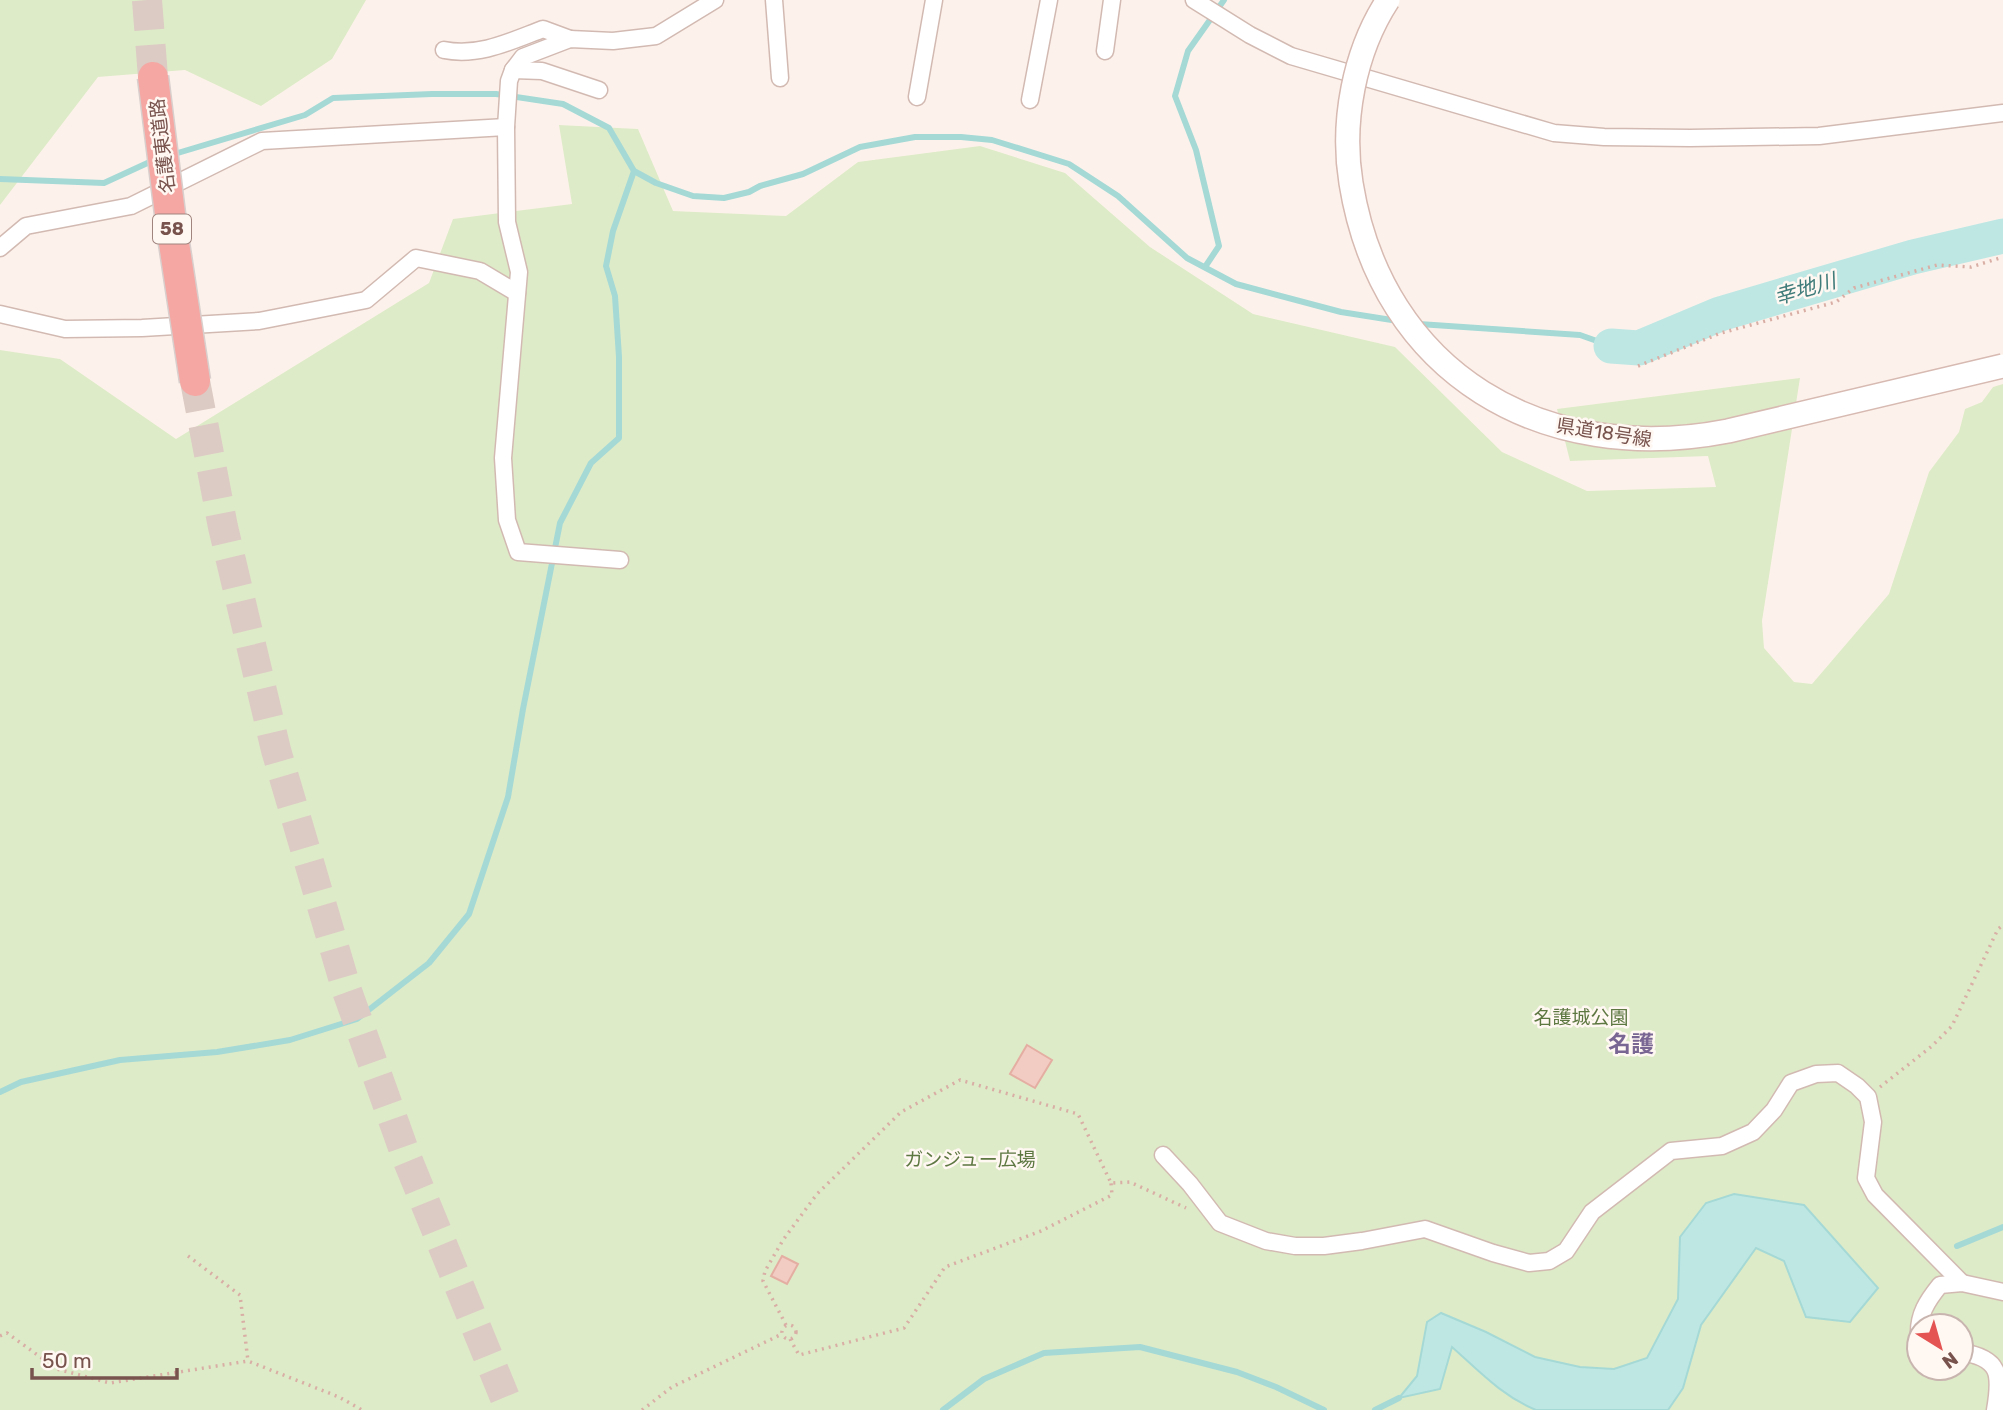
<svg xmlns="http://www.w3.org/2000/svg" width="2003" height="1410" font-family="Rubik,'Noto Sans JP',sans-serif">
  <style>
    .green { fill: #deebc8; fill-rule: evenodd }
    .water { fill: #bee7e4; stroke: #a5d9d6; stroke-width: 2 }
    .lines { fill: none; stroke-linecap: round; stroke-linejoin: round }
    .stream { stroke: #a5d9d6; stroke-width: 6 }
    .river { stroke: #bee7e4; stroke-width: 35 }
    .building { fill: #f2cbc2; stroke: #e4aea3; stroke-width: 2 }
    .highway-tunnel { stroke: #dccac4; stroke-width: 30; stroke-dasharray: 30 15; stroke-linecap: butt }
    .street-casing { stroke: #d2bab2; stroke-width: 19 }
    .path { stroke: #d8aea5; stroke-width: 3.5; stroke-dasharray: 2 5; stroke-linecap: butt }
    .street { stroke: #fff; stroke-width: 16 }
    .secondary-bridge-casing { stroke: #d7bab2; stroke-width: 26; stroke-linecap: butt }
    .highway-bridge-casing { stroke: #d9cfcd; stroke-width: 33; stroke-linecap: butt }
    .secondary-bridge { stroke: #fff; stroke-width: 23 }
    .highway-bridge { stroke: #f5a7a3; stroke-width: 30 }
    .labels { text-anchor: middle; stroke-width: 5; stroke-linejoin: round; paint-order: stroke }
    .shield { fill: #fff7f2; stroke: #a0847e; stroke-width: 2 }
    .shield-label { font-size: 18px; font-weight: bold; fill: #78534d }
    .street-label { font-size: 19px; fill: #78534d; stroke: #fff7f2 }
    .park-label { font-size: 19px; fill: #5e7842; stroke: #fff7f2 }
    .water-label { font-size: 21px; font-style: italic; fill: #407c7a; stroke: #fff7f2 }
    .quarter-label { font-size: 23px; font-weight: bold; fill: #7a6693; stroke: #fff7f2 }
  </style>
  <rect width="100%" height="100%" fill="#fdf2eb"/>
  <g class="green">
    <polygon points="0,0 366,0 332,59 261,106 185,70 98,77 0,205"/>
    <path d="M 559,125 L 638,129 L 673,211 L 786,216 L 858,162 L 980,146 L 1065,173 L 1150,247 L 1253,314 L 1395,347 L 1502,452 L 1587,491 L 1716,487 L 1708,456 L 1570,461 L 1557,409 L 1800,378 L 1762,621 L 1764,648 L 1794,682 L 1812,684 L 1889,594 L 1929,472 L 1959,432 L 1965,409 L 1982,402 L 1993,387 L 2003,384 L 2003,1410 L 0,1410 L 0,350 L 60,359 L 176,439 L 429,283 L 453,219 L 572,204 ZM 1919,1326 L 1961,1326 L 1961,1368 L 1919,1368 Z"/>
  </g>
  <path class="water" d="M 1734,1194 L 1804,1205 L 1878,1288 L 1850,1322 L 1806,1317 L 1784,1261 L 1756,1248 L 1701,1325 L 1683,1388 L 1668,1410 L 1536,1410 C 1502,1396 1479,1371 1452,1347 L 1440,1389 L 1399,1398 L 1417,1376 L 1427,1322 L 1441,1313 L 1486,1332 L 1535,1357 L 1580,1367 L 1614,1369 L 1647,1358 L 1678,1299 L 1680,1237 L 1706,1203 Z"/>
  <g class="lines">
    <g class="stream">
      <polyline points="171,155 305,115 333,98 432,94 496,94 563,104 609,128 634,171 656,183 693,196 724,198 749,192 760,186 803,174 860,147 915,137 961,137 992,140 1069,164 1118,196 1187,258 1236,284 1341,312 1398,321"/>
      <polyline points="0,179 104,183 154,160"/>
      <polyline points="1205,267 1219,246 1196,150 1175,96 1188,51 1224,0"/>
      <polyline points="1419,324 1580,335 1611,346"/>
      <polyline points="0,1092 21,1082 120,1060 217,1052 290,1040 357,1019 429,963 469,914 508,797 523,709 560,523 591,463 619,438 619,357 615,296 606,266 613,231 634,171"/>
      <polyline points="1957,1246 2003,1227"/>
      <polyline points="943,1410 984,1379 1044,1353 1140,1347 1237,1372 1276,1387 1324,1410"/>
      <polyline points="1375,1410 1399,1398"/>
    </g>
    <polyline class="river" points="1611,346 1639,348 1720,314 1913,257 2003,236"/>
  </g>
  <g class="building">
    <polygon points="1027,1045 1052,1060 1035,1088 1010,1074"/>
    <polygon points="782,1256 798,1264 787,1284 771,1276"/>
  </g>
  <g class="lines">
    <g class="highway-tunnel">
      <polyline points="147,0 153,77"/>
      <polyline points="195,381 223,527 276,750 347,991 406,1156 510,1410"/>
    </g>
    <defs>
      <g id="street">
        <polyline points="774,0 780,78"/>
        <polyline points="1194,0 1250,35 1291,56 1554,133 1604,137 1690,138 1819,136 2003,113"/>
        <path d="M 444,50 C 479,57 511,41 543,29 L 570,39"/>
        <polyline points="1105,51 1112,0"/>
        <polyline points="513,70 542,71 599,90"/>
        <polyline points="917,97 934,0"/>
        <polyline points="1030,100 1049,0"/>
        <polyline points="0,248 26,226 131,206 262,141 506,127"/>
        <polyline points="0,314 65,329 142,328 259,321 366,300 416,258 480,271 517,293"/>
        <polyline points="620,560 518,552 507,520 503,458 519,272 507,222 506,127 509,81 513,70 523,57 570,39 613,41 656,36 715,0"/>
        <polyline points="1163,1155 1190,1184 1220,1223 1266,1241 1295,1246 1324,1246 1362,1241 1425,1229 1493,1253 1529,1263 1549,1261 1566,1251 1592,1212 1671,1151 1722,1146 1753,1132 1774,1110 1791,1083 1816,1074 1838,1073 1857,1086 1868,1097 1873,1122 1866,1178 1875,1195 1962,1283"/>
        <path d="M 1919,1335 C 1918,1315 1927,1301 1940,1285 L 1962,1283 L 2003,1292"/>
        <path d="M 1961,1352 C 2001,1358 2001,1375 1995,1410"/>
      </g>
    </defs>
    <use href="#street" class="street-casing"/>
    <g class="path">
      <polyline points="1638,366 1721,333 1836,302 1854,288 1937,265 1971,267 2003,257"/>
      <polyline points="1880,1087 1932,1046 1952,1026 1998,929 2003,925"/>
      <polyline points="188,1256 240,1295 248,1361"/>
      <circle cx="789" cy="1332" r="7"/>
      <polyline points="786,1325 763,1281 765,1271 783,1240 817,1194 901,1112 960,1080 1078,1114 1111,1183 1130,1182 1186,1208"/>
      <polyline points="0,1336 7,1333 57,1369 110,1383 248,1361 339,1397 362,1410"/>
      <polyline points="790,1339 799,1355 904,1328 945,1267 1041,1231 1112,1195 1111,1183"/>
      <polyline points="642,1410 672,1387 782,1334"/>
    </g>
    <use href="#street" class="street"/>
    <defs>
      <path id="secondary-bridge" d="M 1388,0 C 1354,52 1341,122 1351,183 C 1382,375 1544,467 1728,431 L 2003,366"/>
      <polyline id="highway-bridge" points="153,77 172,230 195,381"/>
    </defs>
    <use href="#secondary-bridge" class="secondary-bridge-casing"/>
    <use href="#highway-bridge" class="highway-bridge-casing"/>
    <use href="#secondary-bridge" class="secondary-bridge"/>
    <use href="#highway-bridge" class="highway-bridge"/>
  </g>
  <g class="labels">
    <rect class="shield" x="153" y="214.5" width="38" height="29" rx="5"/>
    <g class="shield-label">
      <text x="172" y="235">58</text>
    </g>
    <g class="street-label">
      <text transform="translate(162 146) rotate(-97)" y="7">名護東道路</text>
      <text transform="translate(1604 432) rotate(9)" y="7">県道18号線</text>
    </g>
    <g class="park-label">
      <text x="1581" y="1024">名護城公園</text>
      <text x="970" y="1166">ガンジュー広場</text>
    </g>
    <g class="water-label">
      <text transform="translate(1805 289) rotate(-16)" y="7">幸地川</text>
    </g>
    <g class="quarter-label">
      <text x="1631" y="1052">名護</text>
    </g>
  </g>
  <g transform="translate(1940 1347) rotate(143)"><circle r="33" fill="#fff7f2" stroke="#c9b5b0" stroke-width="2"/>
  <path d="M0-5L12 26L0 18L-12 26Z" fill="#e45452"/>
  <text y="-10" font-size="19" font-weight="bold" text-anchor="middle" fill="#78534d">N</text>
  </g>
  <path d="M32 1368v10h145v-10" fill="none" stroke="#78534d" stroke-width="3.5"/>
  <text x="42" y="1368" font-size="21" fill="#78534d" stroke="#fff7f2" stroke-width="5" paint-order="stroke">50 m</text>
</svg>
